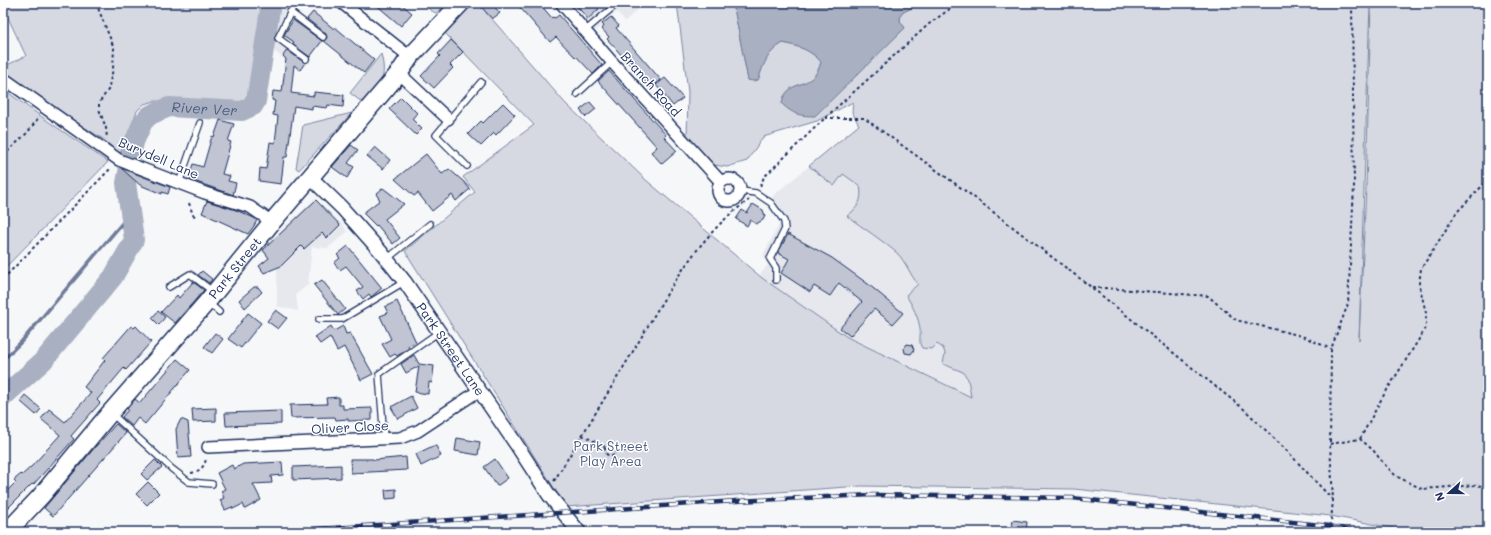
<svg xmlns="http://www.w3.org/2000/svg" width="1491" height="535" font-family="Mali,sans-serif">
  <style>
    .built { fill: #e6e8ee }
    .green { fill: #d6d9e2; stroke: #7884a0 }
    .water { fill: #a9b0c1; stroke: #707c99 }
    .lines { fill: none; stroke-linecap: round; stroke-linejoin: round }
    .stream { stroke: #707c99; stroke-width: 3.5 }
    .river { stroke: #a9b0c1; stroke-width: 20 }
    .building { fill: #c0c4d3; stroke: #1b2f5e }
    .service-casing { stroke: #1b2f5e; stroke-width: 8 }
    .minor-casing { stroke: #1b2f5e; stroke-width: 14 }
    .tertiary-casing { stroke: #1b2f5e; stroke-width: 16 }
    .primary-casing { stroke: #1b2f5e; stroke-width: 20 }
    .path { stroke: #1b2f5e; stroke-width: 2; stroke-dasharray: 3 3; stroke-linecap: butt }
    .service { stroke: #fff; stroke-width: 5.5 }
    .minor { stroke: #fff; stroke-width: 11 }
    .tertiary { stroke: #fff; stroke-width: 13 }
    .primary { stroke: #fff; stroke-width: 17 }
    .rail-casing { stroke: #1b2f5e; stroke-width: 4.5 }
    .rail { stroke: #fff; stroke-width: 3; stroke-dasharray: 9; stroke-linecap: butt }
    .labels { text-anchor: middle; stroke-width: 3; stroke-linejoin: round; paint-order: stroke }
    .street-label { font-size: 13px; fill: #1b2f5e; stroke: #fff }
    .park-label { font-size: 13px; fill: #4a5a7f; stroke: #fff }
    .water-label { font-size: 14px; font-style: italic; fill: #4d5c81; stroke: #fff }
  </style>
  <rect width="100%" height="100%" fill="#f6f7f9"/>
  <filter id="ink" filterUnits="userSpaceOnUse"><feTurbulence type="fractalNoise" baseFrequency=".025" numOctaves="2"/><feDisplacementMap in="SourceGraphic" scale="8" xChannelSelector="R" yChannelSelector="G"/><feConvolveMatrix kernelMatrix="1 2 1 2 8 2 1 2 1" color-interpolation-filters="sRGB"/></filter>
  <g filter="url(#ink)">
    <g class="built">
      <polygon points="281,3 306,18 312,11 334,28 299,71 270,48 270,41 275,17"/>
      <polygon points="606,3 645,3 625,21 617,12 594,32 584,22"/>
      <polygon points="859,125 1057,275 972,398 847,337 759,276 768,265 763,255 781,221 767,206 775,194"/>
      <polygon points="315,199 343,225 347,232 328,248 312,247 308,285 296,294 298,311 277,306 277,268 261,250 262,248"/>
    </g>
    <g class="green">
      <polygon points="3,3 265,3 264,25 251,90 244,100 234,106 155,101 144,104 137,111 120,154 103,139 47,104 3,73 3,67 26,56 3,7"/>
      <polygon points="425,3 447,3 436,13 430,10"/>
      <path d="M 470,3 L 478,3 L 565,103 L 646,180 L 762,278 L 847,337 L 971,397 L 968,379 L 963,372 L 943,364 L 945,353 L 943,348 L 937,344 L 932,349 L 922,348 C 918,342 921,336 920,329 C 919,318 912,305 906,295 L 918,284 C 910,275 906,262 897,253 C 882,240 863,228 847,216 C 858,208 863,200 860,186 L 843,174 L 834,186 L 809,166 L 859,125 L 852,112 L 853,102 L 817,121 L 763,137 L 747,161 L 727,167 L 714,165 L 687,138 L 688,92 L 677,3 L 733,3 L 748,80 L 758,80 C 764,63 767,52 783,43 C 798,46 811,50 821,62 C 813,90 795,79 785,95 C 783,97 783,101 782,104 L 905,28 L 900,21 L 901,13 L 922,3 L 1370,3 L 1359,340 L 1366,188 L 1371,3 L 1488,3 L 1488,532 L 1413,532 L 1331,516 L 1074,489 L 861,486 L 566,507 L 405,251 L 475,192 L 463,177 L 534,125 L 444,32 Z"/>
      <path d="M 381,54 C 388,81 379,84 363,103 L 350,93 Z"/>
      <polygon points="3,89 49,122 108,162 3,270"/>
      <polygon points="352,113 299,170 296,168 303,125"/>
    </g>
    <path class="water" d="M 733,3 L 922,3 L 901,13 L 900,21 L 905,28 L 815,116 C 800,116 794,115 782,104 C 783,101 783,97 785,95 C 795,79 814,89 821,62 C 811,50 798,46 783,43 C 767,52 764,64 758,80 L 753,81 L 748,80 Z"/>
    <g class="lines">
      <polyline class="stream" points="3,357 7,356 22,341 124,221 126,183"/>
      <path class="river" id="s1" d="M 3,397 L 43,361 L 113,277 L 134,240 L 126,183 L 134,142 L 143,122 L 150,115 L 169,107 L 242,111 L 253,106 L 256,101 L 271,3"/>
    </g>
    <g class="building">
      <polygon points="374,3 400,3 412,13 401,26"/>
      <polygon points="478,3 491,3 500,13 492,19"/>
      <polygon points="516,3 539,3 552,18 553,17 555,18 559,15 602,65 593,74 576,56 575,57 556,37 550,42"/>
      <polygon points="574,3 593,3 599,9 588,19"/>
      <polygon points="313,12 334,29 335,27 374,60 364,73 324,41 327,38 326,34 307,19"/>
      <polygon points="611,17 619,26 616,28 661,80 651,88 607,39 609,37 602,29 604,26 602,24"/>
      <polygon points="293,20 322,41 310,57 292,44 294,42 284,35"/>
      <polygon points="451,40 463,52 450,65 453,68 434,88 421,76 440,56 438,54"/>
      <polygon points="287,50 305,63 300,70 294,65 291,93 314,96 314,92 344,95 343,107 328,105 327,108 312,106 312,109 294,106 287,157 284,157 281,184 259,181 260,168 266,169 270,142 275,143 278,116 273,115 275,101 272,100 273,91 282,92 286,59 283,56"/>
      <polygon points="609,71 666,135 664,137 677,151 662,164 651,152 657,147 598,81"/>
      <polygon points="665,78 683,98 673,106 656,85"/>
      <polygon points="401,97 417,113 412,119 422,129 416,135 389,109"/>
      <polygon points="590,102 596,109 586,117 580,110"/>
      <polygon points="503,103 515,115 496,135 494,133 481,146 468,134 481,121 483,123"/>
      <polygon points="220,120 234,124 228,141 231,142 222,174 230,176 228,181 236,183 233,195 188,179 193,164 203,167 212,136 214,137"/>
      <polygon points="351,145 358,150 348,163 354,167 347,178 332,167"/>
      <polygon points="375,147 390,160 383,169 367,156"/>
      <polygon points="426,154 442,174 449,169 464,182 470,189 456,201 452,195 432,211 418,193 414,196 395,179"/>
      <polygon points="121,168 170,187 168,194 162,192 162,194 140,185"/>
      <polygon points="383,188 404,204 385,219 400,238 393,244 377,225 376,226 363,213 380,200 376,194"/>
      <polygon points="316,200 340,225 327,238 322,233 304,249 301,246 281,266 264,273 259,266 269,258 263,250"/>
      <polygon points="207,201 236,210 254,218 257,220 254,226 248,234 202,213"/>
      <polygon points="753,204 763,210 765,216 763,220 756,224 750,220 747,226 736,219 742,210 747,213"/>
      <polygon points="788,234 832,258 868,284 903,313 893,324 874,309 850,336 840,328 862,302 839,283 830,296 814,286 810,292 781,273 789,259 778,253"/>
      <polygon points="348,246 382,288 371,297 369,294 363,299 357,291 363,287 346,266 340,270 334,263 340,258 337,255"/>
      <polygon points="202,271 212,279 209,283 198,275"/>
      <polygon points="322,280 345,309 338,315 314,285"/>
      <polygon points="193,282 204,290 175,323 161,312 177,295 179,298"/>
      <polygon points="254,287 258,287 262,292 245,308 239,300"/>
      <polygon points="397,301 416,342 408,346 409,348 397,356 395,354 390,357 382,344 391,339 380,316 388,313 385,307"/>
      <polygon points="276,310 287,318 278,329 267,321"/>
      <polygon points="158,311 165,317 159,325 152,318"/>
      <polygon points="248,313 261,323 241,348 228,339"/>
      <polygon points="131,326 134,328 136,326 151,342 126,370 124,368 97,400 100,403 71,436 74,439 33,485 32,484 3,513 3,495 16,482 14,480 21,474 22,475 32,466 60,435 41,419 49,409 65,422 91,393 84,387 105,360 103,358"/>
      <polygon points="331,326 334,331 343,326 346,334 350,333 373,374 361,380 344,347 337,351 330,337 320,344 315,337"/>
      <polygon points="215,333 223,339 212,353 204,347"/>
      <polygon points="907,344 912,345 914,350 911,354 905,353 904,348"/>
      <polygon points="414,355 419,364 434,366 432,383 429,382 428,394 415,392 419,366 406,373 401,364"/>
      <polygon points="177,359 190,370 145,424 138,418 132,426 122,417 128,410 127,409 135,399 140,403"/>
      <polygon points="25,395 41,409 36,415 20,401"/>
      <polygon points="411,396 417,408 398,419 391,407"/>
      <polygon points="339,397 339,405 343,405 343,409 372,408 372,420 348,421 348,419 336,420 335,417 291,418 290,405 327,404 326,398"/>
      <polygon points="216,408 216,421 193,422 192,409"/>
      <polygon points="281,411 281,424 226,426 225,413"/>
      <polygon points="181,419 188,422 191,457 178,458 176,429"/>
      <polygon points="116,424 126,433 53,516 44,508 96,446"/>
      <polygon points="457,438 480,442 478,455 455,451"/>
      <polygon points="433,446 436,446 441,456 421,466 416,454"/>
      <polygon points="406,457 407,470 351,473 350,459 373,459 374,460"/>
      <polygon points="495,459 508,478 497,486 484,467"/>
      <polygon points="155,460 162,467 147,480 141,474"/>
      <polygon points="282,462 283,475 271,476 272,483 253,484 261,500 245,509 243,504 233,509 232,507 225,510 220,500 224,498 221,491 225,489 217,473 232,465 234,469 243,464"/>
      <polygon points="341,465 341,478 293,480 293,467"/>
      <polygon points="148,482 159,493 147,505 136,494"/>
      <polygon points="396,489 396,498 386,499 385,490"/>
      <polygon points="1013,520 1027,522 1026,532 1011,532"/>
    </g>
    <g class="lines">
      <defs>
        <g id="service">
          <polyline points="295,3 278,38 306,59"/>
          <polyline points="290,12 323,37"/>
          <polyline points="586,30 618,3"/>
          <polyline points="577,94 612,62"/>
          <polyline points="467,166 436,135 481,82"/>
          <polyline points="179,183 200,123"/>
          <polyline points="741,191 756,193 771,203 784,221 785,229 770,259 776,268 776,280"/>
          <polyline points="387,259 430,224"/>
          <polyline points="169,287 190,274 212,291"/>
          <polyline points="209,303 219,312"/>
          <polyline points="319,319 342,319 404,282"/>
          <polyline points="112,414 172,469 189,482 212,484"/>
          <polyline points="384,439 379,374 439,332"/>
        </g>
        <g id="minor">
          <polyline points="342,3 410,57"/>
          <polyline points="561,3 612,62 721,182"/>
          <polyline points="399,73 448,119"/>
          <polyline points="3,78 119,160 205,193 250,207 272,222"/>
          <circle cx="729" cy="190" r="11"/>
          <polyline points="208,447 400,438 418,431 480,390"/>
        </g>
        <g id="tertiary">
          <path id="s2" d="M 310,177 L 342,208 L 381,252 L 405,282 L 516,444 L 549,495 L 579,532"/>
        </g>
        <g id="primary">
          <path id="s3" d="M 7,532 L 41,496 L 110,413 L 207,302 L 272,222 L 399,73 L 410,57 L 461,3"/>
        </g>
      </defs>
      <use href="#service" class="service-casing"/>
      <use href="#minor" class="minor-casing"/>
      <use href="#tertiary" class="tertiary-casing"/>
      <use href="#primary" class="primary-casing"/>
      <g class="path">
        <polyline points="96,3 114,48 113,69 108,90 99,103 99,109 106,128 107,138"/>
        <polyline points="825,118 864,118 971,195 1091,287 1245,410 1287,451 1333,500"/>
        <polyline points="3,156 28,132 39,117"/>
        <polyline points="760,186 764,177 825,118 929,24 958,3"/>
        <polyline points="189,203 193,215 197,217"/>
        <polyline points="3,279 111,168"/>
        <polyline points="1092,287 1208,296 1236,320 1302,336 1331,349"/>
        <polyline points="582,435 605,447"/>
        <polyline points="1360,439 1382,398 1426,328 1426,313 1419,284 1421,269 1457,212 1488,180"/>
        <circle cx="611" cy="450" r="6"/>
        <polyline points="1330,444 1360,439 1373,450 1384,464 1396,476 1422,489 1476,485 1488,487"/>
        <polyline points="617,451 640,451"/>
        <path d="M 191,473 C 200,471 205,467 206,458"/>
        <path d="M 554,481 C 581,437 608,393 635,348 C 666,296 697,235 749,200"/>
        <polyline points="1330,532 1333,500 1330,444 1331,349 1348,304 1354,187 1352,3"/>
      </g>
      <use href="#service" class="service"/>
      <use href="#minor" class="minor"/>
      <use href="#tertiary" class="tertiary"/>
      <use href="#primary" class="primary"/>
      <defs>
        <polyline id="rail" points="274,532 736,501 873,495 1072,498 1330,526 1356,532"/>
      </defs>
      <use href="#rail" class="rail-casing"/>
      <use href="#rail" class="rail"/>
    </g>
  </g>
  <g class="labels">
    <g class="street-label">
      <text transform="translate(651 84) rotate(48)" y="5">Branch Road</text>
      <text transform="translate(159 158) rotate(23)" y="5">Burydell Lane</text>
      <text dy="5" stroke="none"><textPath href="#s3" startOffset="349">Park Street</textPath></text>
      <text dy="5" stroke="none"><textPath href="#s2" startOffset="223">Park Street Lane</textPath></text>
      <text transform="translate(350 427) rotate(-3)" y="5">Oliver Close</text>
    </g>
    <g class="park-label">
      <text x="611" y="451">Park Street<tspan x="611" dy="15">Play Area</tspan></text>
    </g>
    <g class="water-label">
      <text dy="5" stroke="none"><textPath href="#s1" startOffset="393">River Ver</textPath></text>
    </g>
  </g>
  <rect width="1491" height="535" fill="none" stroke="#fff" stroke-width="16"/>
  <rect x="8" y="8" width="1475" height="519" fill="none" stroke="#1b2f5e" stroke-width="1.5" filter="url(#ink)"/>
  <g transform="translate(1449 493) rotate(249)" stroke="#ffffff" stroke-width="3" paint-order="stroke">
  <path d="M0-3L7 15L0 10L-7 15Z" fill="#1b2f5e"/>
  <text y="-6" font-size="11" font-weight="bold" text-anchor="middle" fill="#1b2f5e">N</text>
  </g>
</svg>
